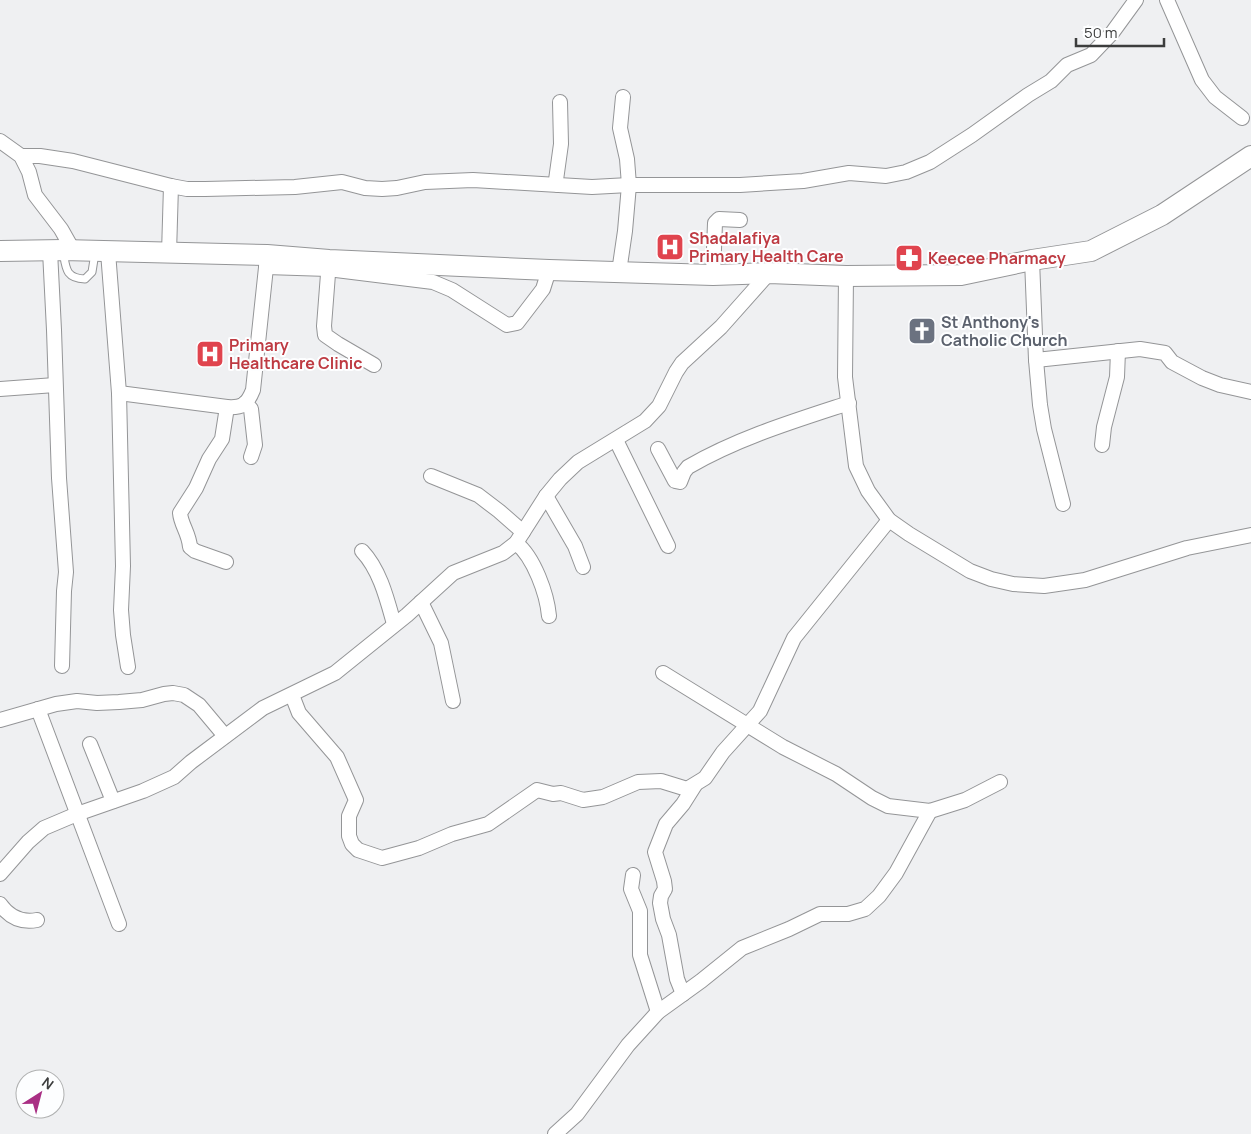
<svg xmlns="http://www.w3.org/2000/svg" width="1251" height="1134" font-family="Manrope,sans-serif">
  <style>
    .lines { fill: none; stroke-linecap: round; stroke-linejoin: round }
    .lane-casing { stroke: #949597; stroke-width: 9 }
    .street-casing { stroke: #949597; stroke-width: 16 }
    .secondary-casing { stroke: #949597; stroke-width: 22 }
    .lane { stroke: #fff; stroke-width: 7 }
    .street { stroke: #fff; stroke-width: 14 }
    .secondary { stroke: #fff; stroke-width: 20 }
    .labels { text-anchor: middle; stroke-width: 4; stroke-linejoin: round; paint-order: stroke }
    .health-label { font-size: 16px; font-weight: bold; fill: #be3a42; stroke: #fdfeff; text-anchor: start }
    .worship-label { font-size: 16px; font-weight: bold; fill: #5b616d; stroke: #fdfeff; text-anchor: start }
  </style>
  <rect width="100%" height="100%" fill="#eff0f2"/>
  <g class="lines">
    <defs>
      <path id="lane" d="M 63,251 C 66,268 65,278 85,279 L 92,272 L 95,253"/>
      <g id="street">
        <polyline points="1167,0 1202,80 1215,97 1242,118"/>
        <polyline points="0,141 21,156 29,172 35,195 61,229 74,252"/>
        <polyline points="21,156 40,156 73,161 171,186 187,189 205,189 295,187 342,182 365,188 382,189 397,188 425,182 473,180 592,187 629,185 740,185 803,181 849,173 886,176 906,172 930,162 972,135 1028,95 1051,81 1067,65 1091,55 1112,33 1136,0"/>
        <polyline points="558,185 556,180 561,144 560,102"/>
        <polyline points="50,251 54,330 59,478 66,572 64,591 62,666"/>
        <polyline points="108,252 119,393 123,566 121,610 123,635 128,667"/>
        <polyline points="169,253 171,186"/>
        <polyline points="1032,260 1036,360 1140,349 1165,353 1172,362 1202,378 1220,385 1251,392"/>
        <polyline points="329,261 324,326 325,335 338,344 374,365"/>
        <polyline points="266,267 328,269 433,282 452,290 507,325 517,323 543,289 549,270"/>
        <polyline points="619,272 625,231 629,185 627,159 620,128 623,97"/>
        <polyline points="713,275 715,223 719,219 740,220"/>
        <polyline points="846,276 845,377 856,466 868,491 889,520 909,534 970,571 991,579 1013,584 1044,586 1085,580 1187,548 1251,535"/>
        <polyline points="1036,360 1040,405 1044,429 1063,504"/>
        <polyline points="0,389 55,385"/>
        <path d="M 119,393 L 227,407 C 242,408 247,405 253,390 L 267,258"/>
        <polyline points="245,403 251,409 255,445 251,457"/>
        <polyline points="616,440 668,546"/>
        <polyline points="1102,445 1104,427 1117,377 1118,351"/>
        <path d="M 658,449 L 675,481 L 680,482 L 684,472 L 688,467 C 738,438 794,421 849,403"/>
        <polyline points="431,476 478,495 499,511 523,532"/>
        <polyline points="546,496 575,546 583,567"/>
        <path d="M 516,543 C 534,557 547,594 549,616"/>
        <path d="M 362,551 C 380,570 387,599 394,624"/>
        <path d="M 226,562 L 195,551 L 190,547 C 189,533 181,525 180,513 L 196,488 L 209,459 L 222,439 L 227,407"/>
        <polyline points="421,602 441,643 453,701"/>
        <polyline points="663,673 783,747 836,774 872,798 888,806 930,811 965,800 1000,782"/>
        <polyline points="292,695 299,713 337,757 356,800 349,816 349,836 352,844 358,850 382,858 419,848 452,834 488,824 537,790 553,794 561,793 583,800 603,797 638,782 661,781 687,789 705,778 723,752 760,711 794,638 889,520"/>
        <polyline points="38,709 119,924"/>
        <polyline points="0,720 56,704 77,701 97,703 119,702 142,700 164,694 173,693 184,695 199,705 225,736"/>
        <polyline points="90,744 113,801"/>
        <polyline points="0,874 28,842 44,828 77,814 143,791 174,777 191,762 263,708 335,673 407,615 453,573 503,553 516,543 546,496 560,479 578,462 645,421 659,406 676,372 682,363 721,327 769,273"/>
        <polyline points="633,875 631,889 640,911 640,955 658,1012"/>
        <path d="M 0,904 C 9,917 21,923 37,920"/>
        <polyline points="683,994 677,979 669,935 663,919 660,903 661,896 665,889 664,881 655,852 666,824 683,804 695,785"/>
        <polyline points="555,1134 577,1114 628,1045 658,1012 701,981 742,948 789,929 820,914 848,914 865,909 879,896 896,873 930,811"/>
      </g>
      <polyline id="secondary" points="0,251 63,250 267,255 329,260 549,270 713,275 769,273 846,276 961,275 1032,260 1091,251 1162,215 1251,156"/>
    </defs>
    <use href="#lane" class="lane-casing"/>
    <use href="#street" class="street-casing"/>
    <use href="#secondary" class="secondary-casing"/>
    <use href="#lane" class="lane"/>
    <use href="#street" class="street"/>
    <use href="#secondary" class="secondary"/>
  </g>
  <defs>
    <symbol id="hospital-square" viewBox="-11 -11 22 22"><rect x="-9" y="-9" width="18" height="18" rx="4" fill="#e0444e" stroke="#fdfeff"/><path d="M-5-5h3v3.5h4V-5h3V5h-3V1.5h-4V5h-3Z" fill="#fff"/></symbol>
    <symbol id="pharmacy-square" viewBox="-11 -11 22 22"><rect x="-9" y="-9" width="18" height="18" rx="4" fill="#e0444e" stroke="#fdfeff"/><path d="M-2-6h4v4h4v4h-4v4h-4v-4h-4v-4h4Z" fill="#fff"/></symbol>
    <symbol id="church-square" viewBox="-11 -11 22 22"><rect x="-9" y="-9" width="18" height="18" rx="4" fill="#6b7280" stroke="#fdfeff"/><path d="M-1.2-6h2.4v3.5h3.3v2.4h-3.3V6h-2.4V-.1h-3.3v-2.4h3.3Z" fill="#fff"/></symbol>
  </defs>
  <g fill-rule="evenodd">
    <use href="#hospital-square" x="654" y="231" width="32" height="32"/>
    <use href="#pharmacy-square" x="893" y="242" width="32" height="32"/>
    <use href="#church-square" x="906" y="315" width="32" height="32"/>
    <use href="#hospital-square" x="194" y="338" width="32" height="32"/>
  </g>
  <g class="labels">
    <g class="health-label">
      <text x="689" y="244">Shadalafiya<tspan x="689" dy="18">Primary Health Care</tspan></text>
      <text x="928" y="264">Keecee Pharmacy</text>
      <text x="229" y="351">Primary<tspan x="229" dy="18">Healthcare Clinic</tspan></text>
    </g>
    <g class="worship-label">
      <text x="941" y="328">St Anthony's<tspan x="941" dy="18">Catholic Church</tspan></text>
    </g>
  </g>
  <g transform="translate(40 1094) rotate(36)"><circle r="24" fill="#fdfeff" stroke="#b0b1b1"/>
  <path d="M0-4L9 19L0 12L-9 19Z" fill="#a92f84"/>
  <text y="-8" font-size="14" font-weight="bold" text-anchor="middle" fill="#3c3d3d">N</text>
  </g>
  <path d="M1076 38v8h88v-8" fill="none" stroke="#3c3d3d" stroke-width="2.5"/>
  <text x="1084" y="38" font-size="15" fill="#3c3d3d" stroke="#fdfeff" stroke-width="4" paint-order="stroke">50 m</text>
</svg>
